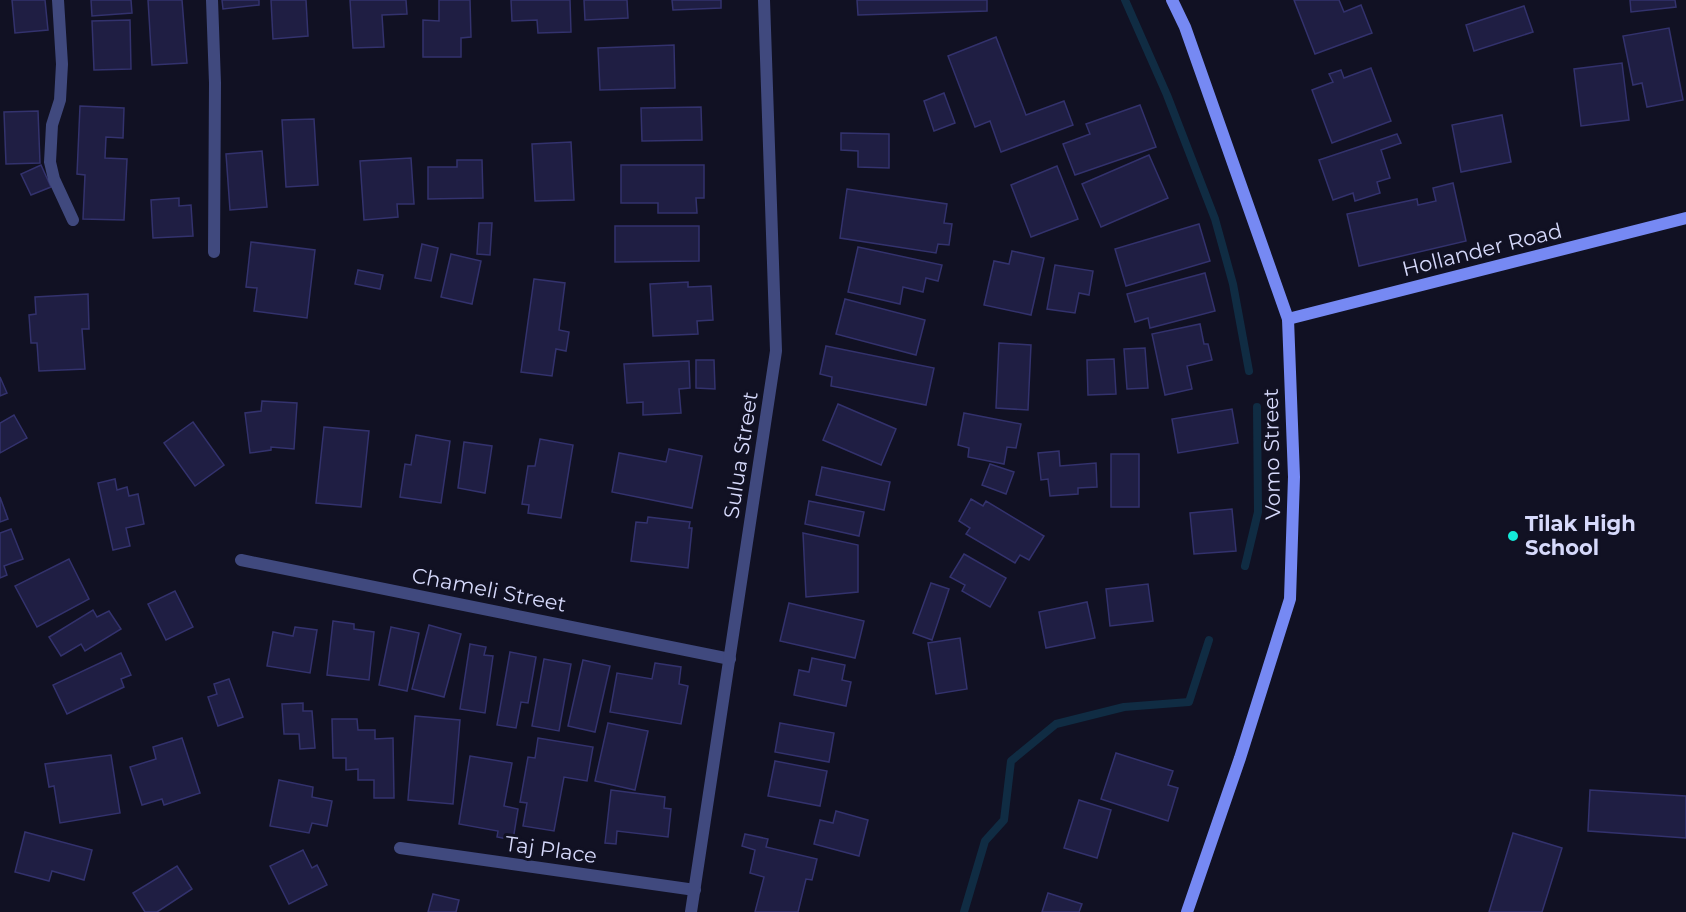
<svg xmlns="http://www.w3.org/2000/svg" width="1686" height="912" font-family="Montserrat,sans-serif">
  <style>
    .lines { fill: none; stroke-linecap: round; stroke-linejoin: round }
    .stream { stroke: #102c43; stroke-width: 8 }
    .building { fill: #1f1e43; stroke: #33326d; stroke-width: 1.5 }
    .minor { stroke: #40497e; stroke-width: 12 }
    .secondary { stroke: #7689f3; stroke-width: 12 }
    .poi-dot { fill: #14ead9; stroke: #111123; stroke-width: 2 }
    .labels { text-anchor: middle; stroke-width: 6; stroke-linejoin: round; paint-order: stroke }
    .street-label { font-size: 21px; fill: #d6d9fb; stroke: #111123 }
    .poi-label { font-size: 21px; font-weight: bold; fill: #d6d9fb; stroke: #111123; text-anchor: start }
  </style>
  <rect width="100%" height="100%" fill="#111123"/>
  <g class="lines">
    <g class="stream">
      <polyline points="1125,0 1167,95 1215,219 1233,284 1249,371"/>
      <polyline points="1245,566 1258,512 1257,407"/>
      <polyline points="964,912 985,841 1004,820 1011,761 1056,724 1124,707 1189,702 1209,640"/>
    </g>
  </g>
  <g class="building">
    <polygon points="12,0 45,0 48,30 15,33"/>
    <polygon points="91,0 131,0 132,13 92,16"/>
    <polygon points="148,0 182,0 187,63 152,65"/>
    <polygon points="222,0 259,0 259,5 223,9"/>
    <polygon points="271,0 306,0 308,36 273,39"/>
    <polygon points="350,0 406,0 407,14 382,15 384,47 353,48"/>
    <polygon points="439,0 470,0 471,37 461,38 461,57 423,57 423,20 439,21"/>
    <polygon points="511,0 570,0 571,32 538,33 537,20 512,21"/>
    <polygon points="584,0 627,0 628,18 585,20"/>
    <polygon points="672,0 721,0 721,8 673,10"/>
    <polygon points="857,0 987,0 987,11 858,15"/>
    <polygon points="1294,0 1339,0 1344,12 1361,5 1372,33 1315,54"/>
    <polygon points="1630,0 1675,0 1676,7 1631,12"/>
    <polygon points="1524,6 1533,32 1474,51 1466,25"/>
    <polygon points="130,20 131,69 94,70 92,21"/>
    <polygon points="1669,28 1683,100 1647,107 1642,83 1633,85 1623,36"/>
    <polygon points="996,37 1026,115 1064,101 1073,125 1001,152 990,121 975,127 948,56"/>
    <polygon points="674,45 675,88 600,90 598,48"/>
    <polygon points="1622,63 1629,120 1581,126 1574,69"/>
    <polygon points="1371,68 1391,121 1332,143 1312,90 1333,82 1329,74 1341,70 1344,78"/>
    <polygon points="944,93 955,123 934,131 924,101"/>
    <polygon points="1140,105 1156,147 1075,175 1063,144 1090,134 1086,124"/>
    <polygon points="80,106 124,108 123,138 106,137 105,158 127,159 124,220 83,219 85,175 77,174"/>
    <polygon points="701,107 702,140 642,141 641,108"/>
    <polygon points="38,111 40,163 6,164 4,112"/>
    <polygon points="1502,115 1511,162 1461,172 1452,125"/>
    <polygon points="314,119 318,185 286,187 282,120"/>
    <polygon points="841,133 889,134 889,168 858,167 858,151 841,150"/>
    <polygon points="1397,134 1401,143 1381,150 1390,178 1377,182 1380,193 1355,201 1353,193 1333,200 1319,160"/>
    <polygon points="571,142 574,200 535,201 532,144"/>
    <polygon points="262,151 267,207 230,210 226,154"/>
    <polygon points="1149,155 1168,198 1101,227 1082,184"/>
    <polygon points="411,158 414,204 397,204 398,217 364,220 360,161"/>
    <polygon points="457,160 482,160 483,198 428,199 428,167 457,167"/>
    <polygon points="41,165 51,187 31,195 21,174"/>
    <polygon points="621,165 704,165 704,198 696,198 697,213 658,213 658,203 621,203"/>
    <polygon points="1057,166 1078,219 1031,237 1011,185"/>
    <polygon points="1453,183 1466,241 1359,266 1347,214 1417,199 1418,205 1436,201 1433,188"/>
    <polygon points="847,189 947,204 944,223 952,224 949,245 938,244 936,253 840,238"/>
    <polygon points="179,198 179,206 191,205 193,236 153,238 151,200"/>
    <polygon points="479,223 492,223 490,255 477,254"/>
    <polygon points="1199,224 1210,261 1126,286 1115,249"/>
    <polygon points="615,226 699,226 699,261 615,262"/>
    <polygon points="251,242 315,250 307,318 254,311 257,288 246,287"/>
    <polygon points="422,244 438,248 431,281 415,278"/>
    <polygon points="858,247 942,265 938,281 926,278 923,292 903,287 900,304 848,292"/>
    <polygon points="1012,251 1044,258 1031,315 984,305 994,261 1009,264"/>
    <polygon points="451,254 481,261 472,304 441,297"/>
    <polygon points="1055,265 1093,271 1089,295 1079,293 1075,313 1047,309"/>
    <polygon points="358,270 383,275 380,289 355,284"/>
    <polygon points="1205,273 1215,311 1150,328 1148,318 1135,322 1127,294"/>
    <polygon points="534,279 565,283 559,330 569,332 566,351 556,349 552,376 521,372"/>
    <polygon points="688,282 688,287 711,286 713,320 697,321 698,334 653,336 650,284"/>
    <polygon points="88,294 89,329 82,329 85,369 39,371 37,343 31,343 29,315 36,314 35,297"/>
    <polygon points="845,299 925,320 916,355 836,334"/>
    <polygon points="1200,324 1204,344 1208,344 1212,360 1187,366 1192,389 1165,395 1152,334"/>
    <polygon points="999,343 1031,345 1028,410 996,408"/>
    <polygon points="826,346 934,368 926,405 831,386 832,377 820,374"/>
    <polygon points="1145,348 1148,388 1127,389 1124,349"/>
    <polygon points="1114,359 1116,394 1088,395 1087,360"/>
    <polygon points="696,360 714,360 715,389 696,388"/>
    <polygon points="689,361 690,388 679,389 681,413 643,415 643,402 627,403 624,364"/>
    <polygon points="0,377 7,393 0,396"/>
    <polygon points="262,401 297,403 294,449 271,447 271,450 250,453 245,413 261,411"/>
    <polygon points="838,404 896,429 881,465 823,440"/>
    <polygon points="1232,409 1238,443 1178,453 1172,419"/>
    <polygon points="964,413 1021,424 1016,448 1007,447 1004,464 968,457 969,448 958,445"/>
    <polygon points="14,415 27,438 0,453 0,423"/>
    <polygon points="193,422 224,465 195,486 164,443"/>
    <polygon points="324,427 369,431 361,507 316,503"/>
    <polygon points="416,435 450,441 441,503 400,497 405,464 411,465"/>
    <polygon points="540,439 573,445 561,518 528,513 529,505 522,504 528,466 535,466"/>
    <polygon points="464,442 492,446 485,493 458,488"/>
    <polygon points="669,449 702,456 692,508 612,492 619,453 666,462"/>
    <polygon points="1059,451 1060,466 1096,463 1097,487 1078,488 1078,494 1050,496 1048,479 1041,480 1038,453"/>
    <rect x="1111" y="454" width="28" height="53"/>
    <polygon points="990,464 1014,472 1006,494 982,485"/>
    <polygon points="822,467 890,482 884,510 816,495"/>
    <polygon points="115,479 117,490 127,487 129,496 138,494 144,524 126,528 130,546 113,550 98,483"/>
    <polygon points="0,497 8,519 0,522"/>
    <polygon points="971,499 983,506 986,501 1044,536 1029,560 1020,555 1015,563 966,534 970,528 959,521"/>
    <polygon points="809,501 864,512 859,536 805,524"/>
    <polygon points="1232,509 1236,551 1194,554 1190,513"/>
    <polygon points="648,517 690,522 689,528 692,528 688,568 631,561 636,522 647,523"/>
    <polygon points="11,529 23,559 4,566 7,575 0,578 0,533"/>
    <polygon points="803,533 858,545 858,592 806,597"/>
    <polygon points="964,554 1006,578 990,607 962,591 965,585 950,577"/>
    <polygon points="69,559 89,599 37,627 15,586"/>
    <polygon points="931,583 949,589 932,640 913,633"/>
    <polygon points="1148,584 1153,621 1110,626 1106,589"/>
    <polygon points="175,591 193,627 166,640 148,604"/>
    <polygon points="1087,602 1095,638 1046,648 1039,612"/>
    <polygon points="789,603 864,621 855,658 780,641"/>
    <polygon points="93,610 97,617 109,611 121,629 85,651 81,644 61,656 49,637"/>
    <polygon points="333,621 354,624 354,629 374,632 369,680 327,675"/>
    <polygon points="429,625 461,634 444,697 412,689"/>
    <polygon points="295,627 317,630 310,673 267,666 273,632 293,636"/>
    <polygon points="391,627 419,633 407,691 379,685"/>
    <polygon points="960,638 967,689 936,694 928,643"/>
    <polygon points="470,644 486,647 484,655 493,656 485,713 460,709"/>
    <polygon points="510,652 536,657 528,703 521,702 516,728 497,725"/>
    <polygon points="121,653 131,675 121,679 124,687 67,714 53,685"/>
    <polygon points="812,658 845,665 842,680 851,682 846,706 794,695 799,670 809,672"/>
    <polygon points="544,659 571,664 559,731 532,726"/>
    <polygon points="583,660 610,666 595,732 568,726"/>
    <polygon points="655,663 681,667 679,684 688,686 681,724 610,712 617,673 652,679"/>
    <polygon points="229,679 243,717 218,726 208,697 217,694 214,684"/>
    <polygon points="303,703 303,711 312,711 315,748 300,749 299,734 284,734 282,704"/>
    <polygon points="415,716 460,720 453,804 408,800"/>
    <polygon points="332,719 357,719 358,730 375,730 375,739 393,738 394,798 374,798 374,780 358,780 358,769 346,770 346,758 333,758"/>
    <polygon points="608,723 648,731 635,790 595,781"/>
    <polygon points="780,723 834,733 829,762 775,752"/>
    <polygon points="182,738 200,793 164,805 162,799 142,805 130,767 156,759 153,747"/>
    <polygon points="538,738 593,747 587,781 564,777 554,831 523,826 527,803 520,802 528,757 535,758"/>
    <polygon points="1116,753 1173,771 1168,785 1178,788 1168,821 1101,799"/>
    <polygon points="111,755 120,813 60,823 54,786 49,787 45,764"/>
    <polygon points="470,756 512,763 504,806 518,809 513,840 497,837 498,831 459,824"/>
    <polygon points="775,761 827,771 820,806 768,796"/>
    <polygon points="279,780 313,787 312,797 332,801 327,826 312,823 309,833 270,826"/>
    <polygon points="611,790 665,797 664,808 671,809 668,837 617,831 616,844 605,843"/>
    <polygon points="1590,790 1686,796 1686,838 1588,831"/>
    <polygon points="1079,800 1111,810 1097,858 1064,848"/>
    <polygon points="836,811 868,820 859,856 814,844 820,820 833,823"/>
    <polygon points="25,832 92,850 84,880 52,871 49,881 15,872"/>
    <polygon points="1513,833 1562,848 1542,912 1489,912"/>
    <polygon points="745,834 768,839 766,847 817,859 812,880 806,879 798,912 755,912 764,877 750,873 755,850 742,846"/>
    <polygon points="303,850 312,868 317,865 327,885 289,904 270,866"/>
    <polygon points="177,866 192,889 157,912 145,912 133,893"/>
    <polygon points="1048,893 1082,904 1079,912 1042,912"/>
    <polygon points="433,894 459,900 456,912 428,912"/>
  </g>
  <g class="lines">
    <g class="minor">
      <polyline points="58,0 62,64 60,100 52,125 50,162 54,179 73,220"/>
      <polyline points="212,0 215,83 214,252"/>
      <polyline points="241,560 730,659"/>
      <polyline points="400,848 695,890"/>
      <polyline points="691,912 776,351 764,0"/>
    </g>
    <g class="secondary">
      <polyline points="1172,0 1185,27 1288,319 1294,477 1290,599 1240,758 1187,912"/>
      <polyline points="1288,319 1686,218"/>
    </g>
  </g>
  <circle class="poi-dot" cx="1513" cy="536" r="6"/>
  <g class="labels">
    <g class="street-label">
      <text transform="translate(1482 250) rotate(-14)" y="7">Hollander Road</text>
      <text transform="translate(1272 454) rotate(-91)" y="7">Vomo Street</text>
      <text transform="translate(741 455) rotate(-81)" y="7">Sulua Street</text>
      <text transform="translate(489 590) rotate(11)" y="7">Chameli Street</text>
      <text transform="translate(551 850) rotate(8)" y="7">Taj Place</text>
    </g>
    <g class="poi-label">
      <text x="1525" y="531">Tilak High<tspan x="1525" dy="24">School</tspan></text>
    </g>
  </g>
</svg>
